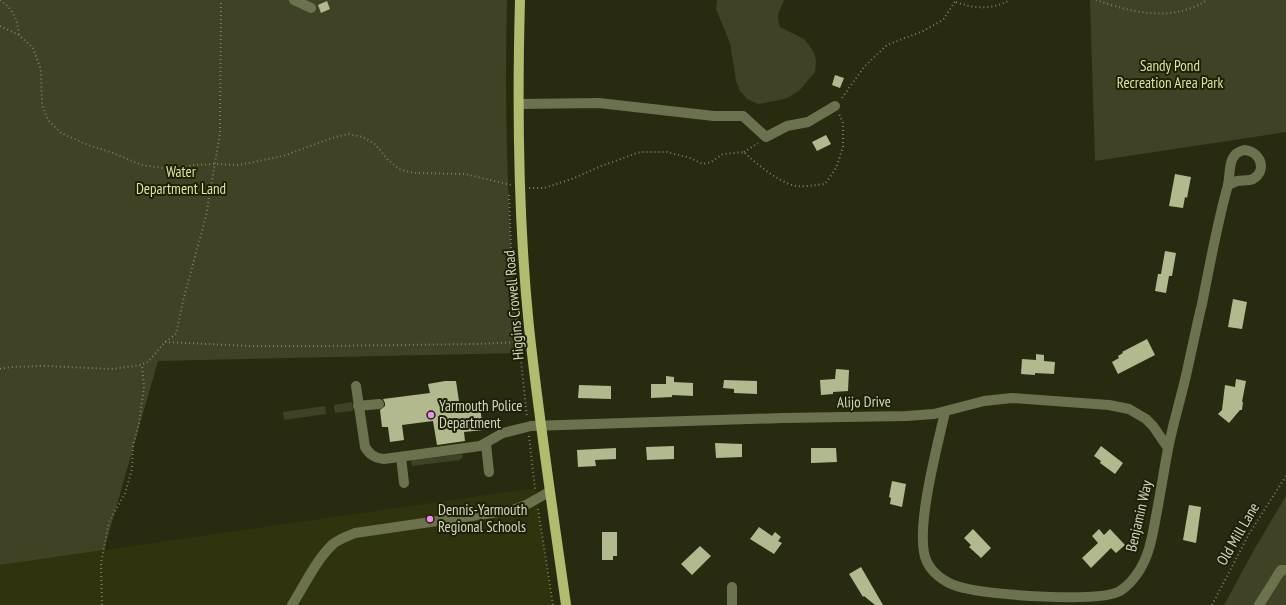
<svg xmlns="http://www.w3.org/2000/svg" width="1286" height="605" font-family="'PT Sans Narrow',sans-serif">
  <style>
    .built { fill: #2f330e }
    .green { fill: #3f4224 }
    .building { fill: #b3b98e }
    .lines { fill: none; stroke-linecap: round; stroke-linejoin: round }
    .path { stroke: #7c7f68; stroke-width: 2; stroke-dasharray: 1 3; stroke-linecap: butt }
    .minor { stroke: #6d724e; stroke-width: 10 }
    .major { stroke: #b2bb6e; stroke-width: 10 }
    .poi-dot { fill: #ef8bf7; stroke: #1f2105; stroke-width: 1.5 }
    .labels { text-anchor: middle; stroke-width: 4; stroke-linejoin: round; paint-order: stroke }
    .park-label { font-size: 15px; fill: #dae49f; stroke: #1f2105 }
    .street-label { font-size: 15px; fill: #d3d6c5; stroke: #1f2105 }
    .poi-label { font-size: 15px; fill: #d3d6c5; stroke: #1f2105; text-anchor: start }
  </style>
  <rect width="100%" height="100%" fill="#282b0f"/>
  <polygon class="built" points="535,488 553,605 0,605 0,565"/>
  <g class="green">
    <path d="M 0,0 L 507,0 C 504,118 508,235 519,353 L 158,361 L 104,550 L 0,565 Z"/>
    <path d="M 717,0 L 784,0 C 780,12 775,14 780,27 L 804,39 L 809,45 L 814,53 L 816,61 L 815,72 L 799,91 L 787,98 L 775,101 L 758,104 L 747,99 L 740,91 L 736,81 L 730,43 L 716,9 Z"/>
    <polygon points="1090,0 1286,0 1286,132 1095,161"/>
    <polygon points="352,402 353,411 335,413 334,405"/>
    <polygon points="325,406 326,414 284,420 283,412"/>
    <polygon points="462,454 463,457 460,460 412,466 411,462 413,460"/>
    <polygon points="1286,496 1286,605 1224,605 1255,548"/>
  </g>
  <g class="building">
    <polygon points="327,1 330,9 321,13 318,5"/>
    <polygon points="835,75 844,78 840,88 832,85"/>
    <polygon points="826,135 831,144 817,151 812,142"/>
    <polygon points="1175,174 1191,177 1187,198 1185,197 1183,208 1169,206"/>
    <polygon points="1165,251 1176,253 1172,276 1169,276 1166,293 1155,291 1158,274 1161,274"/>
    <polygon points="1233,299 1247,302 1242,329 1228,327"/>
    <polygon points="1147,339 1155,355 1118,374 1112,362 1119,358 1118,356 1123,353 1122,352"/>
    <polygon points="1036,354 1044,355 1044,361 1055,362 1054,374 1035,373 1035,375 1021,374 1022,359 1036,360"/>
    <polygon points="836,369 849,370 848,391 833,392 833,394 821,395 820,380 835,379"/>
    <polygon points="666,376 674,377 674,382 693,383 693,396 672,395 672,397 651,398 651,384 666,384"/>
    <polygon points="1236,379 1246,381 1242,402 1243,402 1242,410 1240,410 1229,423 1218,414 1222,410 1225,385 1235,387"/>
    <polygon points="724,380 757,381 757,394 734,393 734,389 723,388"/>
    <polygon points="445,381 456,381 460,408 480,406 483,430 464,432 465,441 437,445 433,421 402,425 404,440 390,442 388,427 382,427 380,410 385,406 385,403 383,399 430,393 428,384"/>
    <polygon points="579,385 611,386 611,399 578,398"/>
    <polygon points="715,443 742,444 742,457 716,458"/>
    <polygon points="674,446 674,459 647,460 646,447"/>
    <polygon points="1101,446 1123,463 1115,474 1100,463 1101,461 1094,456"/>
    <polygon points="616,448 616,459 595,460 596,466 578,467 577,450"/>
    <polygon points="811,448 836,448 837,462 811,463"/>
    <polygon points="892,481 906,484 902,507 890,504 891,498 889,497"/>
    <polygon points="1189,505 1201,507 1196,543 1183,540"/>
    <polygon points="759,527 772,536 775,532 781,537 778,541 782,543 774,554 750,539"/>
    <polygon points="973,529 991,548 981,558 969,547 971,545 964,538"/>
    <polygon points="1099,529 1104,535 1110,529 1125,545 1116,553 1111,548 1091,568 1082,558 1098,543 1092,536"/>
    <polygon points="602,532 617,532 617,556 613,556 613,560 602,560"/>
    <polygon points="700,546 711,556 692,575 681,564"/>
    <polygon points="861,567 883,605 875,605 864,596 863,597 849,574"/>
  </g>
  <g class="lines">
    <g class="path">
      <path d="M 0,0 C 14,10 17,19 19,35"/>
      <path d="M 1096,0 C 1125,10 1161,20 1191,8 C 1197,6 1202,3 1208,0"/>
      <path d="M 956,2 C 975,9 992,10 1010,0"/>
      <polyline points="0,26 19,35 33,48 41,70 42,105 48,120 61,133 88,145 113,153 142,165 170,169 194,165 215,164 239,165 283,156 332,138 348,134 363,137 376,145 387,159 399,169 414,173 465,174 511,185"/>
      <polyline points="842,98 864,67 887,45 923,31 943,20 956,0"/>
      <polyline points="744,152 758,143"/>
      <path d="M 529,188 L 544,188 L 572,179 L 601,166 L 640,152 L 667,152 L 690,158 L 703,164 L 711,162 L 723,154 L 744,152 C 756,164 780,183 796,186 C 806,187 815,185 825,184 L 836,168 L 843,147 L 843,123 L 839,114"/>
      <polyline points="509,195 512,274 527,418"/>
      <polyline points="165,342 250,346 323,346 477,344 520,342"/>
      <polyline points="0,369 11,367 45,366 112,369 141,365 148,362 165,342 176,334 183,301 206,216 220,133 221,0"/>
      <polyline points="529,436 535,489"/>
      <polyline points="538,509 553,605"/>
      <polyline points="102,605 101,563 109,522 125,493 132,469 133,446 139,423 144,387 142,365"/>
      <polyline points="1212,605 1249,534 1286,476"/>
    </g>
    <g class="minor">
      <polyline points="294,0 311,8"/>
      <polyline points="519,104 599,103 714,116 743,116 766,137 787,126 808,122 835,106"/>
      <path d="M 1244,150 C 1260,151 1268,170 1253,179 C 1248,181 1242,180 1237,181 C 1234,182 1231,184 1228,185 C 1231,171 1227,154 1244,150 Z"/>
      <path d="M 356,386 L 365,447 C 370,455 375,458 384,459 L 480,446 L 503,433 L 531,426 L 783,418 L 906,416 L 934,414 L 984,401 L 1012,398 L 1109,405 L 1129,409 L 1146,419 L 1153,426 L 1168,448"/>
      <polyline points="358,406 379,404"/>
      <path d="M 945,412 C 938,444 913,535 927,562 C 934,576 949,585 964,588 C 990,595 1099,603 1120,591 C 1126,587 1133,580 1137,574 C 1150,556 1153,532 1157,511 C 1161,490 1164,470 1168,449 C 1172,429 1178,408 1183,388 C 1190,360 1195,332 1202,304 C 1210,264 1217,224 1228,185"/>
      <polyline points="486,444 489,472"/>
      <polyline points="401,457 404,483"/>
      <polyline points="732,587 732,605"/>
      <path d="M 292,605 C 304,586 316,560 333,544 C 339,539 348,536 355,533 L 513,510 L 526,505 L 549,492"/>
      <polyline points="1259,605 1281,570 1286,570"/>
    </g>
    <path class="major" d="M 520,0 C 517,108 518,218 529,327 C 539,420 553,512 566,605"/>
  </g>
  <g class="poi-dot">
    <circle cx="431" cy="415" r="4"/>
    <circle cx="430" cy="519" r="4"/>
  </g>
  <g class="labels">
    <g class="park-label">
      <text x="1170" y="71">Sandy Pond<tspan x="1170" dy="17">Recreation Area Park</tspan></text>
      <text x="181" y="177">Water<tspan x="181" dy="17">Department Land</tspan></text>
    </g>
    <g class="street-label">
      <text transform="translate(514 305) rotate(-95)" y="5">Higgins Crowell Road</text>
      <text transform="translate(864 402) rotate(-1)" y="5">Alijo Drive</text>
      <text transform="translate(1139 516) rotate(-77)" y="5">Benjamin Way</text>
      <text transform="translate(1238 534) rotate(-60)" y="5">Old Mill Lane</text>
    </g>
    <g class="poi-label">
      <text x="439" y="411">Yarmouth Police<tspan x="439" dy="17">Department</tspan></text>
      <text x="438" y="515">Dennis-Yarmouth<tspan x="438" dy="17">Regional Schools</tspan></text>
    </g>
  </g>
</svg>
